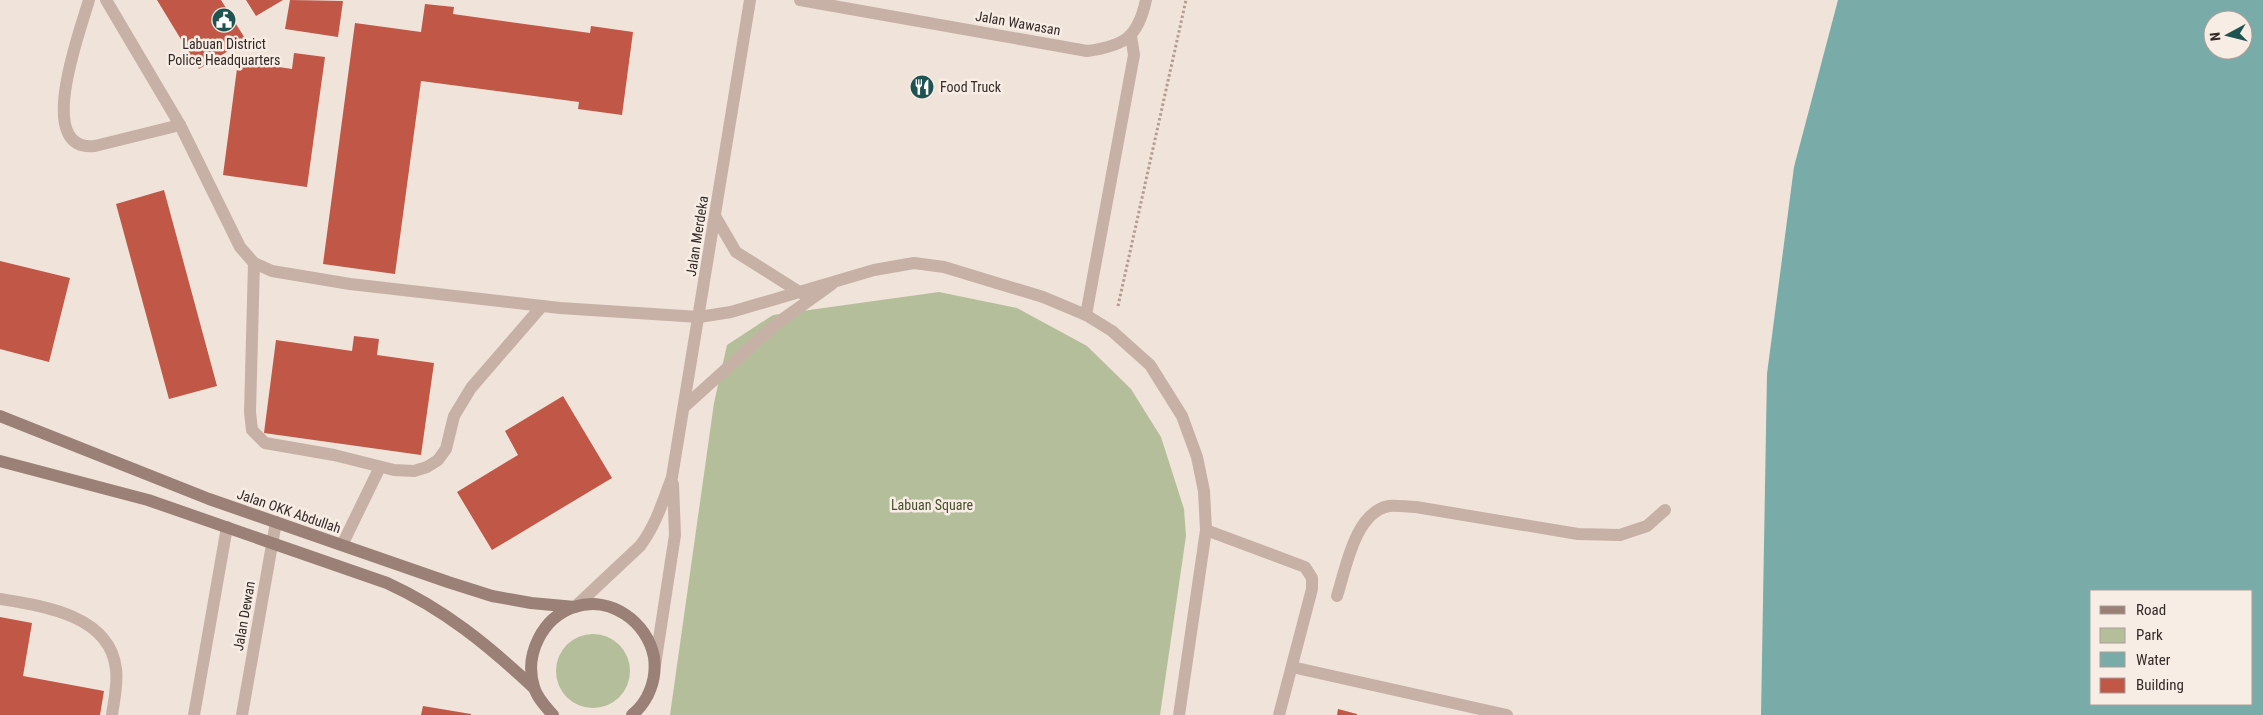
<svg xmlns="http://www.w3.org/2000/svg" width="2263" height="715" font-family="'Roboto Condensed',sans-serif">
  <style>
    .green { fill: #b5be9a }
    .water { fill: #79aba8; fill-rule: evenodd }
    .building { fill: #c05747 }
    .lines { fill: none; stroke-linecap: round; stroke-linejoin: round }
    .path { stroke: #b39b90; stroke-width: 3; stroke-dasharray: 2.5 2.5; stroke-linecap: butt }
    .service { stroke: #c7b1a6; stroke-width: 12 }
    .pedestrian { stroke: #c7b1a6; stroke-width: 12 }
    .minor { stroke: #c7b1a6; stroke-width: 12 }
    .tertiary { stroke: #c7b1a6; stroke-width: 12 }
    .secondary { stroke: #9a8077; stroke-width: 12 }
    .labels { text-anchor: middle; stroke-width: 5; stroke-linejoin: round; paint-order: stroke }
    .street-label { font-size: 14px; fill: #332926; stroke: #f8ede5 }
    .poi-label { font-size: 14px; fill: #332926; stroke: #f8ede5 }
    .park-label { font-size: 14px; fill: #47502b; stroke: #f8ede5 }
  </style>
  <rect width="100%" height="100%" fill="#f0e3d9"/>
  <g class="green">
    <polygon points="939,292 1017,308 1087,346 1131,389 1161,437 1184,509 1186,536 1160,715 670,715 714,403 727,345 773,315"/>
    <circle cx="593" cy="671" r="37"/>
  </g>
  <path class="water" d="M 1838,0 L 2263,0 L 2263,715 L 1761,715 L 1767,374 L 1794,167 ZM 2213,20 L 2243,20 L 2243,50 L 2213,50 ZM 2092,591 L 2252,591 L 2252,704 L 2092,704 Z"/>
  <g class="building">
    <polygon points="157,0 221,0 246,40 199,69"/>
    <polygon points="246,0 283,0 256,16"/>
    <polygon points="290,0 343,1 338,37 285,29"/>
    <polygon points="425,4 454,7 453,14 590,33 591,26 633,32 622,115 578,109 579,102 421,81 395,274 323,264 355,23 421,32"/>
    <polygon points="294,53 325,57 307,187 223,175 238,61 292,69"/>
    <polygon points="164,190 217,386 169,399 116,204"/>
    <polygon points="0,261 70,278 49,362 0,349"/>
    <polygon points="354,336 379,339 377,355 434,363 421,455 264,433 276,340 352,351"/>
    <polygon points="563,396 612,478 492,550 457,492 518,455 505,431"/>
    <polygon points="0,617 32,623 23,676 104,691 100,715 0,715"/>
    <polygon points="423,706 471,714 471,715 421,715"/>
    <polygon points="1338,709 1357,714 1357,715 1337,715"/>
  </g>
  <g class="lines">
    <polyline class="path" points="1118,306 1186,0"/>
    <g class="service">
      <path d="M 89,0 C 81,29 33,153 95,146 L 180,125"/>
      <polyline points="106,0 180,125 240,247 254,263 272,271 350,284 560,308 699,317"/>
      <polyline points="254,263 250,412 252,430 265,443 334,455 394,470 414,471 427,467 438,460 446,449 454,416 471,388 542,306"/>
      <polyline points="1206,530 1305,567 1312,578 1312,589 1279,715"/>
      <polyline points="342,545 380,467"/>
      <path d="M 1337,596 C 1346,568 1355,512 1389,506 C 1397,505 1407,507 1416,507 L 1578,534 L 1620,535 L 1647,526 L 1665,510"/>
      <path d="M 0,599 C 43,606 110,615 116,669 C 118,684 114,700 112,715"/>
      <polyline points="1292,667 1507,715"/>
    </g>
    <polyline class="pedestrian" points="194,715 227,527"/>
    <g class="minor">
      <path d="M 800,0 L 1087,51 C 1125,46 1138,37 1146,0"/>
      <polyline points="1086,315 1134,55 1131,36"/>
      <polyline points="699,317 731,312 874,270 914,263 944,267 1043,297 1086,315 1112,331 1150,365 1182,416 1197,457 1204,491 1206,530 1179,715"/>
      <polyline points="242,715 276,522"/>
    </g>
    <g class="tertiary">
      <polyline points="715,216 736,252 801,293"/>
      <polyline points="684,407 776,324 832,284"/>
      <path d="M 575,607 L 640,546 C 656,525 663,501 672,477 L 750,0"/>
      <polyline points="655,665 675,535 673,484"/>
    </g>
    <g class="secondary">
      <polyline points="0,416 209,499 448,582 492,596 531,603 575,607"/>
      <path d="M 0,461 L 148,500 L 387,583 C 444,609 488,645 534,688"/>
      <path d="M 553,715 C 546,707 537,698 534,687 C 524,655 542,618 574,607 C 611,595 647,622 654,657 C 657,679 649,701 632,715"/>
    </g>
  </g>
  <defs>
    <symbol id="civic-disc" viewBox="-11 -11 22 22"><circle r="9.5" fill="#1e5351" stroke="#f8ede5"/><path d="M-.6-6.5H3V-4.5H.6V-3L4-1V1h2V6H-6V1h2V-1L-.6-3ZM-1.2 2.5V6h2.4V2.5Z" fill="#fff"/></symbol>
    <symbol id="restaurant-disc" viewBox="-11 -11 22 22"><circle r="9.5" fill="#1e5351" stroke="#f8ede5"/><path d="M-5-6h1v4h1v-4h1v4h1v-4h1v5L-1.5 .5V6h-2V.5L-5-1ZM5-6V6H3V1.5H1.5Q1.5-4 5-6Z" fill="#fff"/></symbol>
  </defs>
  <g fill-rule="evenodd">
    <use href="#civic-disc" x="210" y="6" width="28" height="28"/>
    <use href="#restaurant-disc" x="908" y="73" width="28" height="28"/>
  </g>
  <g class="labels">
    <g class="street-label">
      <text transform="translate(1018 23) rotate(10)" y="5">Jalan Wawasan</text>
      <text transform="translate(697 236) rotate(-81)" y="5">Jalan Merdeka</text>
      <text transform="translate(289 511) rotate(19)" y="5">Jalan OKK Abdullah</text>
      <text transform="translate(244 616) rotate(-80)" y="5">Jalan Dewan</text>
    </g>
    <g class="poi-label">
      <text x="224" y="49">Labuan District<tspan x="224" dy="16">Police Headquarters</tspan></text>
      <text x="940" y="92" text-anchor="start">Food Truck</text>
    </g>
    <g class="park-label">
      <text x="932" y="510">Labuan Square</text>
    </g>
  </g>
  <rect x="2090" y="590" width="162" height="115" fill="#f8ede5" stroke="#a99f99"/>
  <rect x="2100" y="606" width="25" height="8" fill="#9a8077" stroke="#a99f99"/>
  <text x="2136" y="615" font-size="15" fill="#332926">Road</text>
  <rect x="2100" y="628" width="25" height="15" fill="#b5be9a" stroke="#a99f99"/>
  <text x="2136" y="640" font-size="15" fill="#332926">Park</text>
  <rect x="2100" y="652" width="25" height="15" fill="#79aba8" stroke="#a99f99"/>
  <text x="2136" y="665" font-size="15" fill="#332926">Water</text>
  <rect x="2100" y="678" width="25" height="15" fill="#c05747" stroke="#a99f99"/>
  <text x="2136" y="690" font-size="15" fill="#332926">Building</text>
  <g transform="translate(2228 35) rotate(263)"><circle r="24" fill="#f8ede5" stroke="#a99f99"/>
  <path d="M0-4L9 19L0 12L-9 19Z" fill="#1e5351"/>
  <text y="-8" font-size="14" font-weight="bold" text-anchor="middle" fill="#332926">N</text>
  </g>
</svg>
